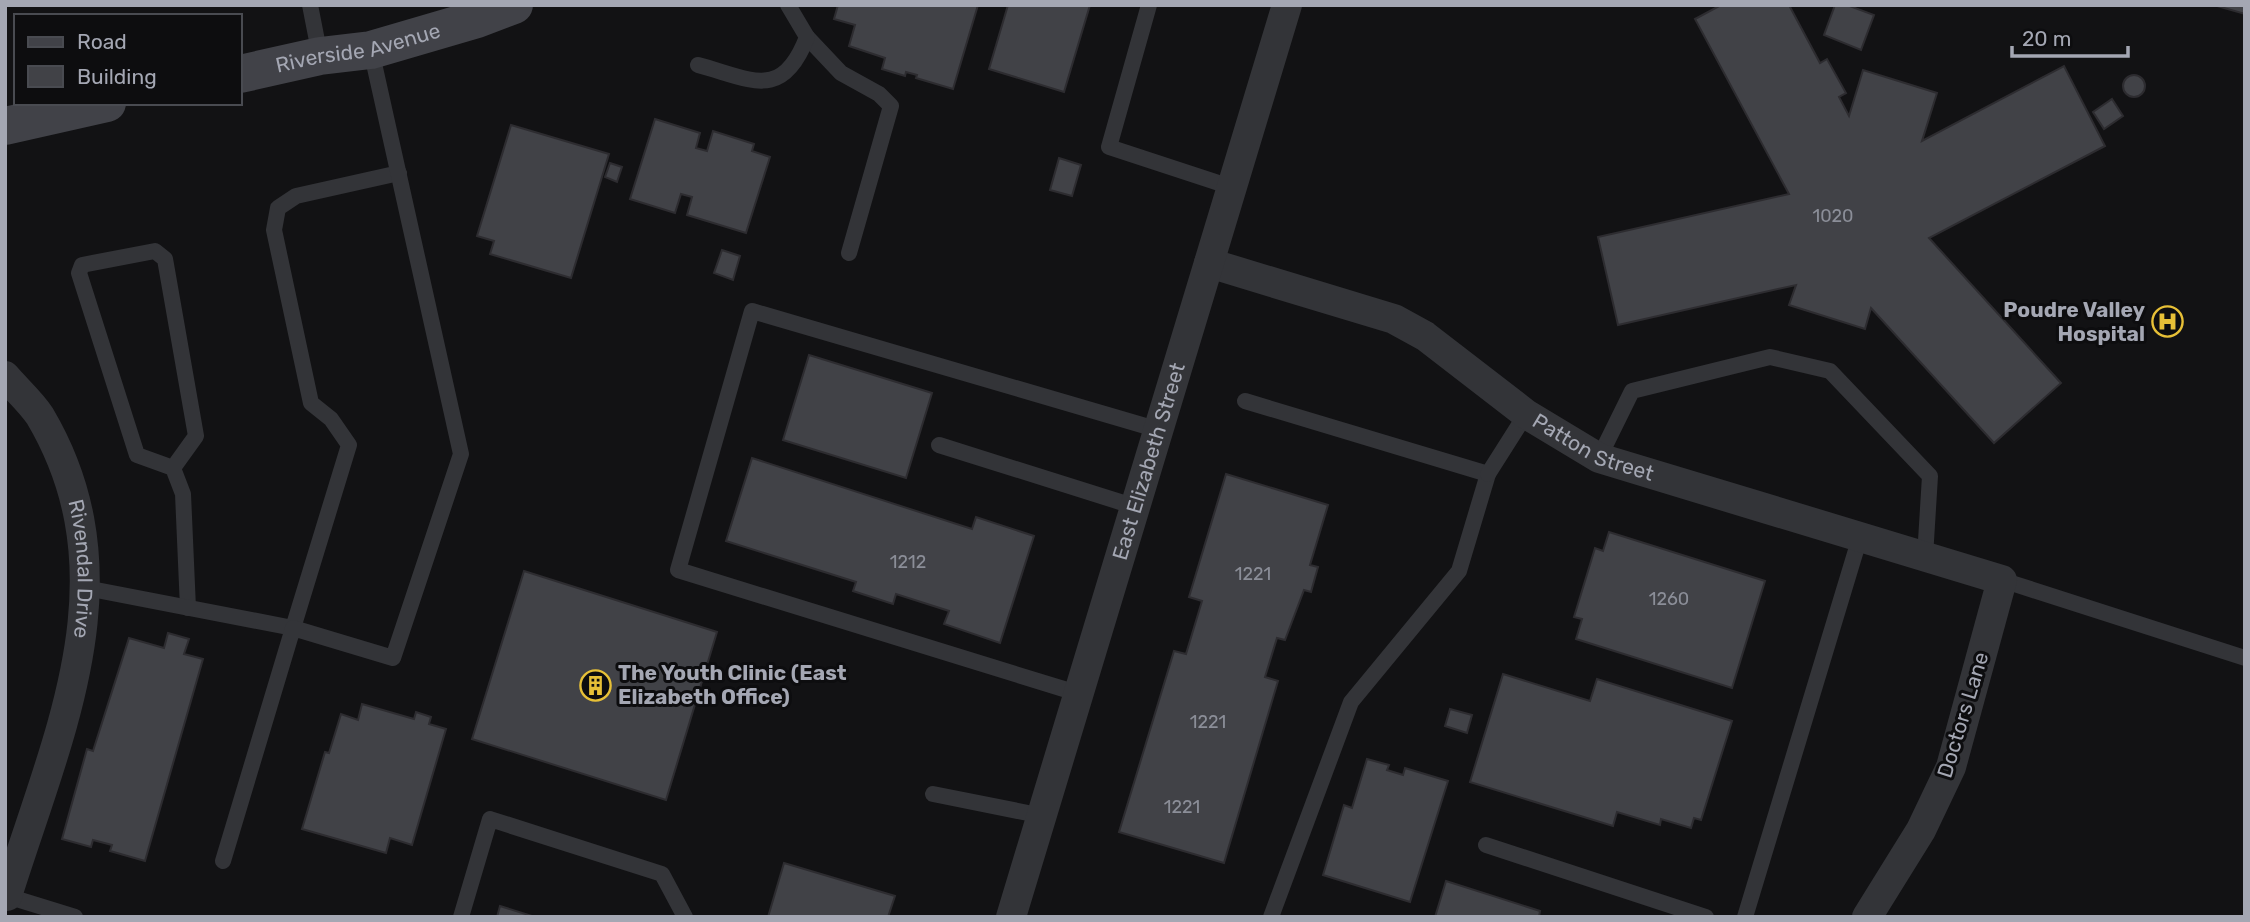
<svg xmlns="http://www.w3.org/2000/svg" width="2250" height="922" font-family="Rubik,sans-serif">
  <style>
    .building { fill: #414247; stroke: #2d2c30; stroke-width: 2 }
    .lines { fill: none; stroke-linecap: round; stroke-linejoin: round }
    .service { stroke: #333438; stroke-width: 16 }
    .minor { stroke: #333438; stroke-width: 30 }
    .secondary { stroke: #414248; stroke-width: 38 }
    .labels { text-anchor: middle; stroke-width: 6; stroke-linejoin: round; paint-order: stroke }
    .number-label { font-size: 18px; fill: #8b8e98 }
    .street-label { font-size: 21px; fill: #a4a7b3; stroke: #0d0d0f }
    .poi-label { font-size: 21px; font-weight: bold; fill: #a4a7b3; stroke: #0d0d0f; text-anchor: end }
  </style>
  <rect width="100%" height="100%" fill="#121214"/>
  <g class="building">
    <polygon points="838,5 978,5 953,89 916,78 917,75 906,72 905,76 882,69 885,58 849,46 855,25 834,19"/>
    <polygon points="1008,5 1090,5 1064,92 989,69"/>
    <polygon points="1721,5 1789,5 1820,63 1827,59 1846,93 1839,97 1849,116 1863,70 1937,93 1922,141 2064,66 2105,146 1929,238 2061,383 1994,443 1871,308 1865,329 1789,305 1796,285 1618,325 1598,237 1789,194 1695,19"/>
    <polygon points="1835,5 1847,5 1874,15 1861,50 1824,35"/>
    <polygon points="2245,5 2245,14 2217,6 2217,5"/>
    <circle cx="2134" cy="86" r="11"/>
    <polygon points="2112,99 2123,116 2104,129 2093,112"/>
    <polygon points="655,119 700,133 696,148 707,151 713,131 754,144 752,151 770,157 746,233 687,215 692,197 681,194 675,213 630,199"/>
    <polygon points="511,125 609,154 571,278 490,254 494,241 477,236"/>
    <polygon points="1059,158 1081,165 1072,196 1050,190"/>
    <polygon points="610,163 622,167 617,182 605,177"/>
    <polygon points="722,250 740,256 733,280 714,273"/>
    <polygon points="809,355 932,393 906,478 783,440"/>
    <polygon points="752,458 972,529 976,517 1034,536 1000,643 944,624 949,611 896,594 893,604 853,591 856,582 726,541"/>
    <polygon points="1226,474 1328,505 1310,565 1318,567 1311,592 1304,590 1285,640 1277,638 1265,677 1278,681 1224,863 1119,832 1174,651 1186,654 1202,601 1189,597"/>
    <polygon points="1609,532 1765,581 1732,688 1576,639 1582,619 1574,617 1595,548 1603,551"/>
    <polygon points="524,571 717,632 666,800 472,739"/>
    <polygon points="168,633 189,639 184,654 203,659 145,861 110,851 112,845 93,840 91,847 62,839 87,749 93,751 129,638 164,648"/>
    <polygon points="1503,674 1590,701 1597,679 1732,721 1701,820 1694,818 1691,828 1661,819 1660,825 1617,812 1613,826 1470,782"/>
    <polygon points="362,704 414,719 416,712 431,717 429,724 446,729 412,845 390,838 386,853 302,829 325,752 329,753 341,714 358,720"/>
    <polygon points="1450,709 1472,715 1467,733 1445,726"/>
    <polygon points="1367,759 1389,765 1387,770 1403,775 1405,768 1448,781 1410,902 1323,875 1344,805 1352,808"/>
    <polygon points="784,863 895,896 888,917 768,917"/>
    <polygon points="1446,881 1540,911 1539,917 1435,917"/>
    <polygon points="500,906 535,917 497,917"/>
  </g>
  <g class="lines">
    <g class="service">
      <polyline points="310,5 320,56"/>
      <polyline points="1149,5 1109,147 1234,188"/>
      <polyline points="807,37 841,73 879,94 891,106 849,253"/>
      <path d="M 698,65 C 751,79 782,102 807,37 L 788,5"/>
      <polyline points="1245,401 1488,474 1459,571 1351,702 1271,917"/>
      <polyline points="939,445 1136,507"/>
      <polyline points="1599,458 1632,391 1770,357 1830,371 1930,476 1925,557"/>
      <polyline points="173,468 196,436 165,259 155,251 82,265 79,273 137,455 173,468 183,494 188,608"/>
      <polyline points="1488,474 1526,414"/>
      <polyline points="2002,580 2245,658"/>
      <polyline points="86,588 293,628 349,445 331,419 311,403 274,230 278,208 296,196 399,173"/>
      <polyline points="1080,694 678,570 752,311 1159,430"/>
      <polyline points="933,794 1043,816"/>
      <polyline points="1486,845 1706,917"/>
      <polyline points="223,861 293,628 393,658 461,454 371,50"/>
      <polyline points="7,896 75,917"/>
      <polyline points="461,917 490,819 662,874 685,917"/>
      <polyline points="1745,917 1860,537"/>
    </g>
    <g class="minor">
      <path id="s1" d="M 1209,263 L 1394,319 L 1425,336 L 1526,414 L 1599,458 L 2002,580 L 1951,767 L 1921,830 L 1867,917"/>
      <path id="s2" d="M 5,376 C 16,389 31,402 40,416 C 135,577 57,736 7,896"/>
      <path id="s3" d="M 1011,917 L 1287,5"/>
    </g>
    <g class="secondary">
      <path id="s4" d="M 240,74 L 320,56 L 371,50 L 477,19 L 514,5"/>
      <polyline points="5,126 107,103"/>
    </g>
  </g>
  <defs>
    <symbol id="hospital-ring" viewBox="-11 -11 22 22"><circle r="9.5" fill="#0d0d0f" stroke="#e7c037" stroke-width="1.5"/><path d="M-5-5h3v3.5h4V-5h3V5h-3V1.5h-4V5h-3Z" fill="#e7c037"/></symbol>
    <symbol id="building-ring" viewBox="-11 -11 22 22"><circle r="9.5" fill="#0d0d0f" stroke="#e7c037" stroke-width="1.5"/><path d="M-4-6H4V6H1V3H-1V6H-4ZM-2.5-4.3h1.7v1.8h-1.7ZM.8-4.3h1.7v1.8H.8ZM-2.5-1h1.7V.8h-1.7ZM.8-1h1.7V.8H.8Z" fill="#e7c037"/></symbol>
  </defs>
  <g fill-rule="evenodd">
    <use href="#hospital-ring" x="2150" y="304" width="35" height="35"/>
    <use href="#building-ring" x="578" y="668" width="35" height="35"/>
  </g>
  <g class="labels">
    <g class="number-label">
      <text x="1833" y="222">1020</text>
      <text x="908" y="568">1212</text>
      <text x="1253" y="580">1221</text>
      <text x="1669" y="605">1260</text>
      <text x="1208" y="728">1221</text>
      <text x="1182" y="813">1221</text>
    </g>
    <g class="street-label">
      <text dy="7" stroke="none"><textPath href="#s4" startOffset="121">Riverside Avenue</textPath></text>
      <text dy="7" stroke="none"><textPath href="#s1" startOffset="432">Patton Street</textPath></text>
      <text dy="7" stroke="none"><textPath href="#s3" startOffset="476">East Elizabeth Street</textPath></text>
      <text dy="7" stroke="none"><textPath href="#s2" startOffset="214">Rivendal Drive</textPath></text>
      <text transform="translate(1963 715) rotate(-73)" y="7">Doctors Lane</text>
    </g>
    <g class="poi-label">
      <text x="2145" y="317">Poudre Valley<tspan x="2145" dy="24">Hospital</tspan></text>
      <text x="618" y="680" text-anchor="start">The Youth Clinic (East<tspan x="618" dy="24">Elizabeth Office)</tspan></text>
    </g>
  </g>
  <rect width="2250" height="922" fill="none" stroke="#a4a7b3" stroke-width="14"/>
  <rect x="14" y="14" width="228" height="91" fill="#0d0d0f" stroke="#494b51" stroke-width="2"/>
  <rect x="28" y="37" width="35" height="10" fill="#414248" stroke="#494b51" stroke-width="2"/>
  <text x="77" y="49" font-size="21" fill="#a4a7b3">Road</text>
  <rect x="28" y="66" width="35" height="21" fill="#414247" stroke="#494b51" stroke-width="2"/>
  <text x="77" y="84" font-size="21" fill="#a4a7b3">Building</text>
  <path d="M2012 46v10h116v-10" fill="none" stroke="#a4a7b3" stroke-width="3.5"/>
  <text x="2022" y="46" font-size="21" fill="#a4a7b3" stroke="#0d0d0f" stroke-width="5" paint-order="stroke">20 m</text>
</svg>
